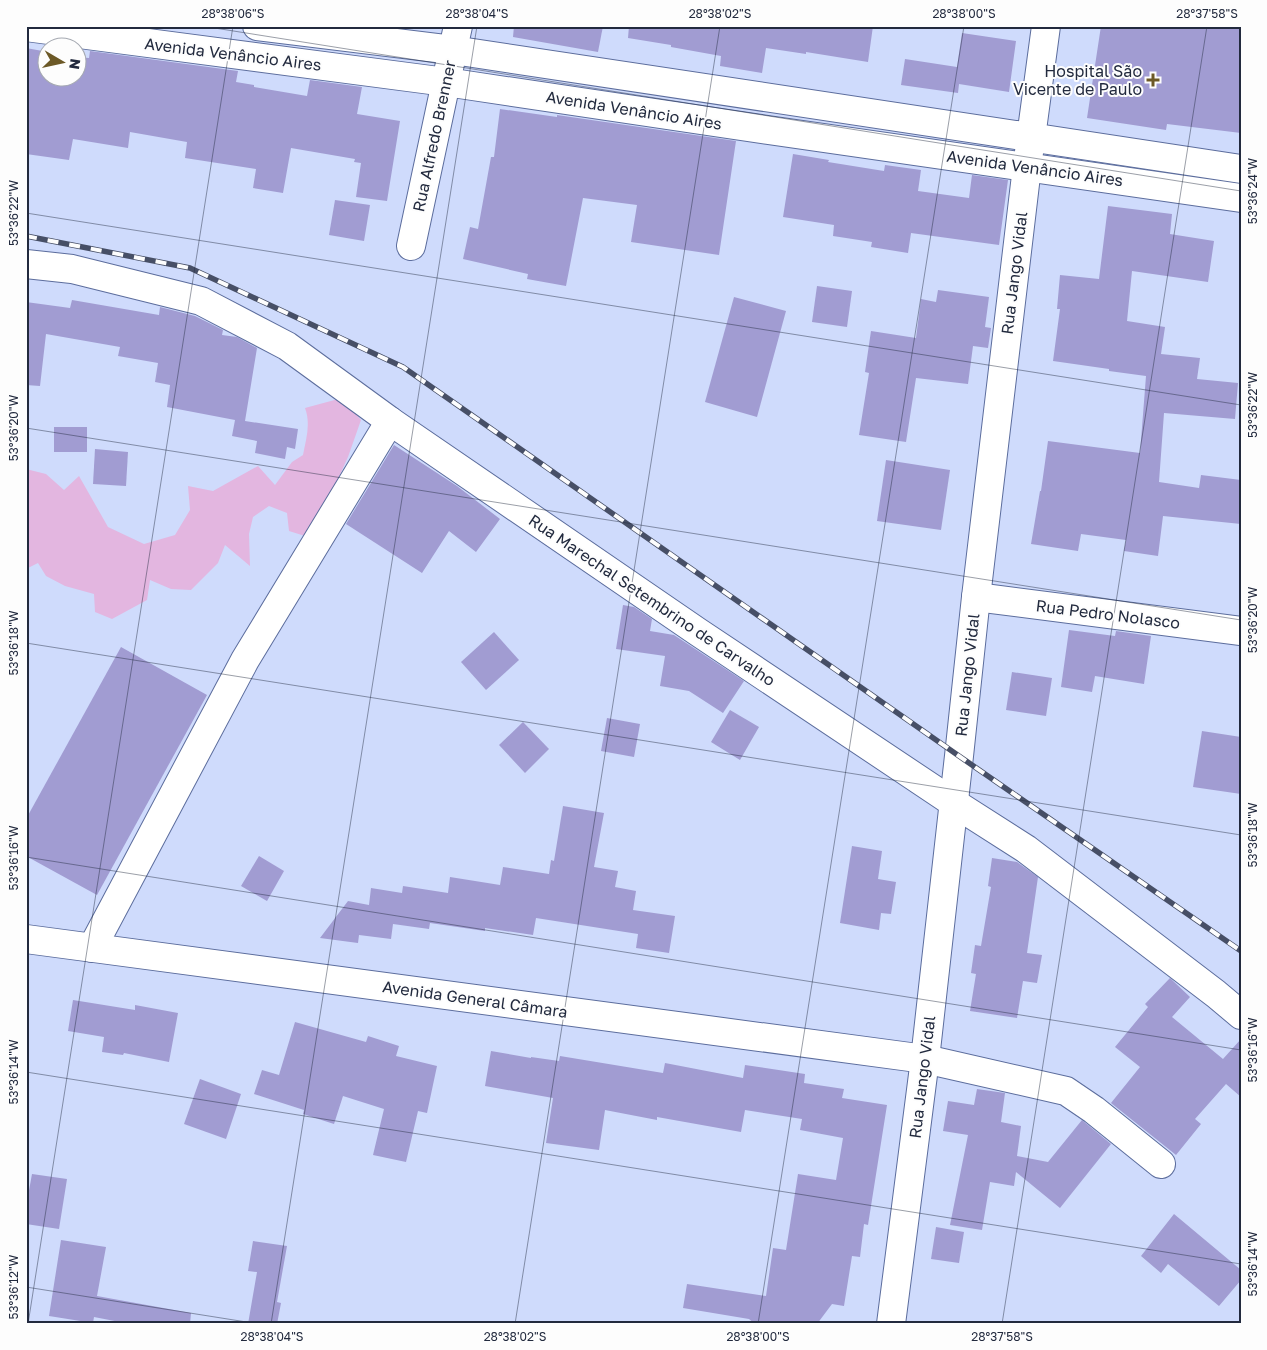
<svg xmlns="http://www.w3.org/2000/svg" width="1267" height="1350" font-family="'Golos Text',sans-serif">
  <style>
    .green { fill: #e3b6e0 }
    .building { fill: #a19cd2 }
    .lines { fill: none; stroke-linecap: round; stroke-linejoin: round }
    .minor-casing { stroke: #5c6d9d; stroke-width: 30 }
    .major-casing { stroke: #5c6d9d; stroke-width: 30 }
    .minor { stroke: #fff; stroke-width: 28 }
    .major { stroke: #fff; stroke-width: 28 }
    .rail-casing { stroke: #474f66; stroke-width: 5.5 }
    .rail { stroke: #fdfdfd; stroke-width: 4; stroke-dasharray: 11; stroke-linecap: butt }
    .ticks { fill: none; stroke: #222a3e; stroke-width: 1; stroke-opacity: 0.45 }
    .poi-dot { fill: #6c5927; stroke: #fdfdfd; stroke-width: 2 }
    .labels { text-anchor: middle; stroke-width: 4; stroke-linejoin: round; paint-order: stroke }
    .street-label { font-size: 16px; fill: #222a3e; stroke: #fdfdfd }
    .poi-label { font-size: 16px; fill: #222a3e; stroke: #fdfdfd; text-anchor: end }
    .neatline { fill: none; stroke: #222a3e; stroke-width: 2 }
    .ticks-label { font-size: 12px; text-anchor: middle; fill: #222a3e }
  </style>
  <rect width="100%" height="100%" fill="#cfdbfc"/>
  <path class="green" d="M 342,398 L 361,420 L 348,457 L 327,503 L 305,536 L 289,531 L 287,513 L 269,506 L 253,517 L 249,534 L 250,566 L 225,545 L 218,563 L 191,590 L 171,589 L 150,580 L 147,600 L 112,619 L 95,612 L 94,594 L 65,586 L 46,576 L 38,563 L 26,569 L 26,469 L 46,474 L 64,490 L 79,476 L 108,527 L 144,544 L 175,535 L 190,510 L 188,486 L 213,491 L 258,466 L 275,485 L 292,462 L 303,455 C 306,439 311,424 305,408 Z"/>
  <g class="building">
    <polygon points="514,26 603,26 598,52 513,37"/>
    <polygon points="629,26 873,26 868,62 806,52 806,54 766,48 762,73 720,66 721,56 671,47 671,45 628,38"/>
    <polygon points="1101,26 1241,26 1241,133 1167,124 1166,130 1087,118"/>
    <polygon points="962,33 1016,41 1009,92 959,84 958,93 901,85 905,59 957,67"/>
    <polygon points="26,48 48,52 48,78 78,78 78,57 89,58 90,51 238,71 236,82 254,85 254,87 307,96 310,80 362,87 357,114 400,121 387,201 356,197 361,163 354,162 355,159 291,148 283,193 253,188 256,169 185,158 187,142 130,132 128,148 73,139 69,160 26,154"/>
    <polygon points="500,109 557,117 557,115 736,141 719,255 631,242 637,205 583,198 566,286 527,279 528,274 463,259 470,227 478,229 491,157 494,157"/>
    <polygon points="793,154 829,160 828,162 884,171 885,165 921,170 918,191 969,198 972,175 1008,180 999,245 911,233 908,253 871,247 872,242 833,236 834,225 783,217"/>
    <polygon points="335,200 370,205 364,241 329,235"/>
    <polygon points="1108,206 1172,214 1170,234 1214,241 1208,282 1132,271 1127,321 1165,327 1161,354 1200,358 1197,379 1238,383 1235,419 1164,413 1159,482 1199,488 1201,475 1241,480 1241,524 1163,516 1158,556 1124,551 1126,540 1081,534 1078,551 1031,544 1040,491 1041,491 1048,441 1140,453 1146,376 1109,371 1109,369 1053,361 1060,309 1057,309 1060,275 1099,279"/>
    <polygon points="817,286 852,291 847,327 812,322"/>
    <polygon points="938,290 989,297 985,327 991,328 988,348 973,346 968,384 916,378 906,442 859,435 869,373 865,372 871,331 916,338 921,299 936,302"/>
    <polygon points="734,297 786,311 757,417 705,402"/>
    <polygon points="72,300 159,315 160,307 195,316 223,330 222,335 237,337 257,348 245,421 298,429 295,449 287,447 285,459 255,453 257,441 232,436 235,420 167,407 170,385 155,382 158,363 118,356 120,347 46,334 40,386 26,385 26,302 70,308"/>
    <rect x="54" y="427" width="33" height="25"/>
    <polygon points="394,445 457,486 500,519 476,552 449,531 422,573 346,524"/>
    <polygon points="95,449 128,452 126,486 93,484"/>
    <polygon points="886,460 950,470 941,530 877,521"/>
    <polygon points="623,605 634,607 652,619 650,631 674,635 744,681 723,713 689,691 660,686 665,656 616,649"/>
    <polygon points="1069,630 1115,636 1116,631 1151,636 1144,684 1095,676 1092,692 1061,687"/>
    <polygon points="494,632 519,660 486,690 461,662"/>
    <polygon points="121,647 207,695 97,895 26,856 26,819"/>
    <polygon points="1012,672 1052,678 1046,716 1006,710"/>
    <polygon points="730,710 759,727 740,760 711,742"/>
    <polygon points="607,718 640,724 634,757 601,751"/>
    <polygon points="523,722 549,749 525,773 499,745"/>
    <polygon points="1202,731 1241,737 1241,794 1193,787"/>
    <polygon points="563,806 604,813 594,867 618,871 615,887 636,891 633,910 675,916 669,953 636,948 638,934 536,918 533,935 485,928 485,931 430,923 429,929 393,924 391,939 359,935 358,943 320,938 348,901 369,905 371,888 402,893 403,886 448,893 450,877 500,885 503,867 549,874 551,860 554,861"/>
    <polygon points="852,846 882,851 878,879 896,882 891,914 881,913 879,930 840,923"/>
    <polygon points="259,856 284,871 267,901 241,886"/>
    <polygon points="992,858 1017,862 1038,877 1027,953 1042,955 1037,983 1023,981 1017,1018 970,1011 976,974 971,973 975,945 981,946 991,887 988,886"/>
    <polygon points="1170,978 1190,997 1172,1017 1223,1059 1241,1039 1241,1097 1226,1084 1195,1119 1201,1124 1176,1155 1111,1103 1140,1067 1115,1047 1148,1007 1145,1004"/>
    <polygon points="73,1000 135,1010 135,1005 178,1013 169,1062 124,1053 123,1055 102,1052 104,1037 68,1031"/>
    <polygon points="295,1022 366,1042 368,1036 399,1046 396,1056 437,1066 427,1113 418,1111 406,1162 373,1155 384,1109 343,1096 334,1124 303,1114 304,1110 254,1094 262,1070 279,1075"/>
    <polygon points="491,1051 531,1058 531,1057 559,1061 560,1056 663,1073 665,1063 743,1078 745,1065 805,1074 804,1083 844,1089 842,1098 887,1105 868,1225 864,1224 860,1257 852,1256 844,1306 832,1304 817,1324 755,1324 749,1319 683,1308 687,1284 766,1296 773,1248 786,1250 798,1174 836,1180 843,1138 800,1130 802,1119 745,1110 741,1132 657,1117 657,1120 605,1110 599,1150 546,1143 553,1098 485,1086"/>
    <polygon points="200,1079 241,1094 226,1139 184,1124"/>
    <polygon points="977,1089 1005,1093 1001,1122 1021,1126 1017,1156 1048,1162 1082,1120 1111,1144 1060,1208 1016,1172 1014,1186 990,1182 982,1230 950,1225 968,1135 943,1131 948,1101 974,1105"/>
    <polygon points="32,1174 67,1179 59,1229 26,1224 26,1207"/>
    <polygon points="1174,1214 1241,1270 1241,1280 1219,1306 1168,1264 1161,1273 1141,1256"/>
    <polygon points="936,1227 964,1232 959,1263 931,1259"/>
    <polygon points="61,1240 106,1247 97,1296 191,1313 190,1324 130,1324 94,1317 93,1323 49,1316"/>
    <polygon points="253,1241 287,1246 277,1302 281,1303 277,1324 248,1324 257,1272 248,1271"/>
  </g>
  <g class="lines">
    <defs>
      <g id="minor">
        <polyline points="411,246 458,26"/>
        <polyline points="26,264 72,269 201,301 287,346 390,421 698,632 954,803 1026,849 1216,994 1241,1015"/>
        <polyline points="976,597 1241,631"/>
        <polyline points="26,939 925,1059 1066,1091 1094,1110 1161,1164"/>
        <polyline points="92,948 245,660 390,421"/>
        <polyline points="891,1324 925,1059 959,756 976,597 1027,167 1046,26"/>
      </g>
      <g id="major">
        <polyline points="257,26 453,50 1241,169"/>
        <polyline points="26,27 446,82 768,130 1241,198"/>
      </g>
    </defs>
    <use href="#minor" class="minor-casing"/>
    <use href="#major" class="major-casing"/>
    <use href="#minor" class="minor"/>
    <use href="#major" class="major"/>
    <defs>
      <polyline id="rail" points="26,236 190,268 403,367 959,756 1241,951"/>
    </defs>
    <use href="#rail" class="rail-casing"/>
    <use href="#rail" class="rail"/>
  </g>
  <path class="ticks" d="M 202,26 L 1241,191M 26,213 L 1241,405M 26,428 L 1241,620M 26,643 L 1241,835M 26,857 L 1241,1050M 26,1072 L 1241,1264M 26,1287 L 259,1324M 28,1324 L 233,26M 271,1324 L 477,26M 515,1324 L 720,26M 758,1324 L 964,26M 1002,1324 L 1207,26"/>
  <path class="poi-dot" d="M1150.5 72.5h5v5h5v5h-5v5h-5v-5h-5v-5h5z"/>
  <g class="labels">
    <g class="street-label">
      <text transform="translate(233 54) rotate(7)" y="6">Avenida Venâncio Aires</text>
      <text transform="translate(634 110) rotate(9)" y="6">Avenida Venâncio Aires</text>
      <text transform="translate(434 136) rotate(-78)" y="6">Rua Alfredo Brenner</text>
      <text transform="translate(1035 168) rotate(8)" y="6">Avenida Venâncio Aires</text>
      <text transform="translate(1014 273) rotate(-83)" y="6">Rua Jango Vidal</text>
      <text transform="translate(652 600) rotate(34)" y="6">Rua Marechal Setembrino de Carvalho</text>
      <text transform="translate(1108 614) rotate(7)" y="6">Rua Pedro Nolasco</text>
      <text transform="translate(967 675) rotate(-84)" y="6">Rua Jango Vidal</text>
      <text transform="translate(475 999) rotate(8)" y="6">Avenida General Câmara</text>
      <text transform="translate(922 1077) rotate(-83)" y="6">Rua Jango Vidal</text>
    </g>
    <g class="poi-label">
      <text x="1142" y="77">Hospital São<tspan x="1142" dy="18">Vicente de Paulo</tspan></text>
    </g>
  </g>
  <rect width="1267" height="1350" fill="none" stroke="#fdfdfd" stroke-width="55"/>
  <g transform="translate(62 62) rotate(99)"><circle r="24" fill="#fdfdfd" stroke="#a5a9b1"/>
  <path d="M0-4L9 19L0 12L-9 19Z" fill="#6c5927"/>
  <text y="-8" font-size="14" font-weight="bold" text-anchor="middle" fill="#222a3e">N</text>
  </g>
  <rect x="28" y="28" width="1212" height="1294" class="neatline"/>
  <g class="ticks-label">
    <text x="233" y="18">28°38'06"S</text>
    <text x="477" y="18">28°38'04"S</text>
    <text x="720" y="18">28°38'02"S</text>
    <text x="964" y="18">28°38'00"S</text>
    <text x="1207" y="18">28°37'58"S</text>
    <text transform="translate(1253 191) rotate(-90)" y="4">53°36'24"W</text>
    <text transform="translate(14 213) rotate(-90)" y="4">53°36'22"W</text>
    <text transform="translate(1253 405) rotate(-90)" y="4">53°36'22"W</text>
    <text transform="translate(14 428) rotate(-90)" y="4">53°36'20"W</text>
    <text transform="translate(1253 620) rotate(-90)" y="4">53°36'20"W</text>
    <text transform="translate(14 643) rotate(-90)" y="4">53°36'18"W</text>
    <text transform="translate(1253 835) rotate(-90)" y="4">53°36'18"W</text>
    <text transform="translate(14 858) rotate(-90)" y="4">53°36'16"W</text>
    <text transform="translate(1253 1050) rotate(-90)" y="4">53°36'16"W</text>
    <text transform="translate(14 1072) rotate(-90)" y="4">53°36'14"W</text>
    <text transform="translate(1253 1264) rotate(-90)" y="4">53°36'14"W</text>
    <text transform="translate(14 1287) rotate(-90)" y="4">53°36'12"W</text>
    <text x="272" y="1341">28°38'04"S</text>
    <text x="515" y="1341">28°38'02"S</text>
    <text x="758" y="1341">28°38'00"S</text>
    <text x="1002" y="1341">28°37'58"S</text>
  </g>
</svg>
